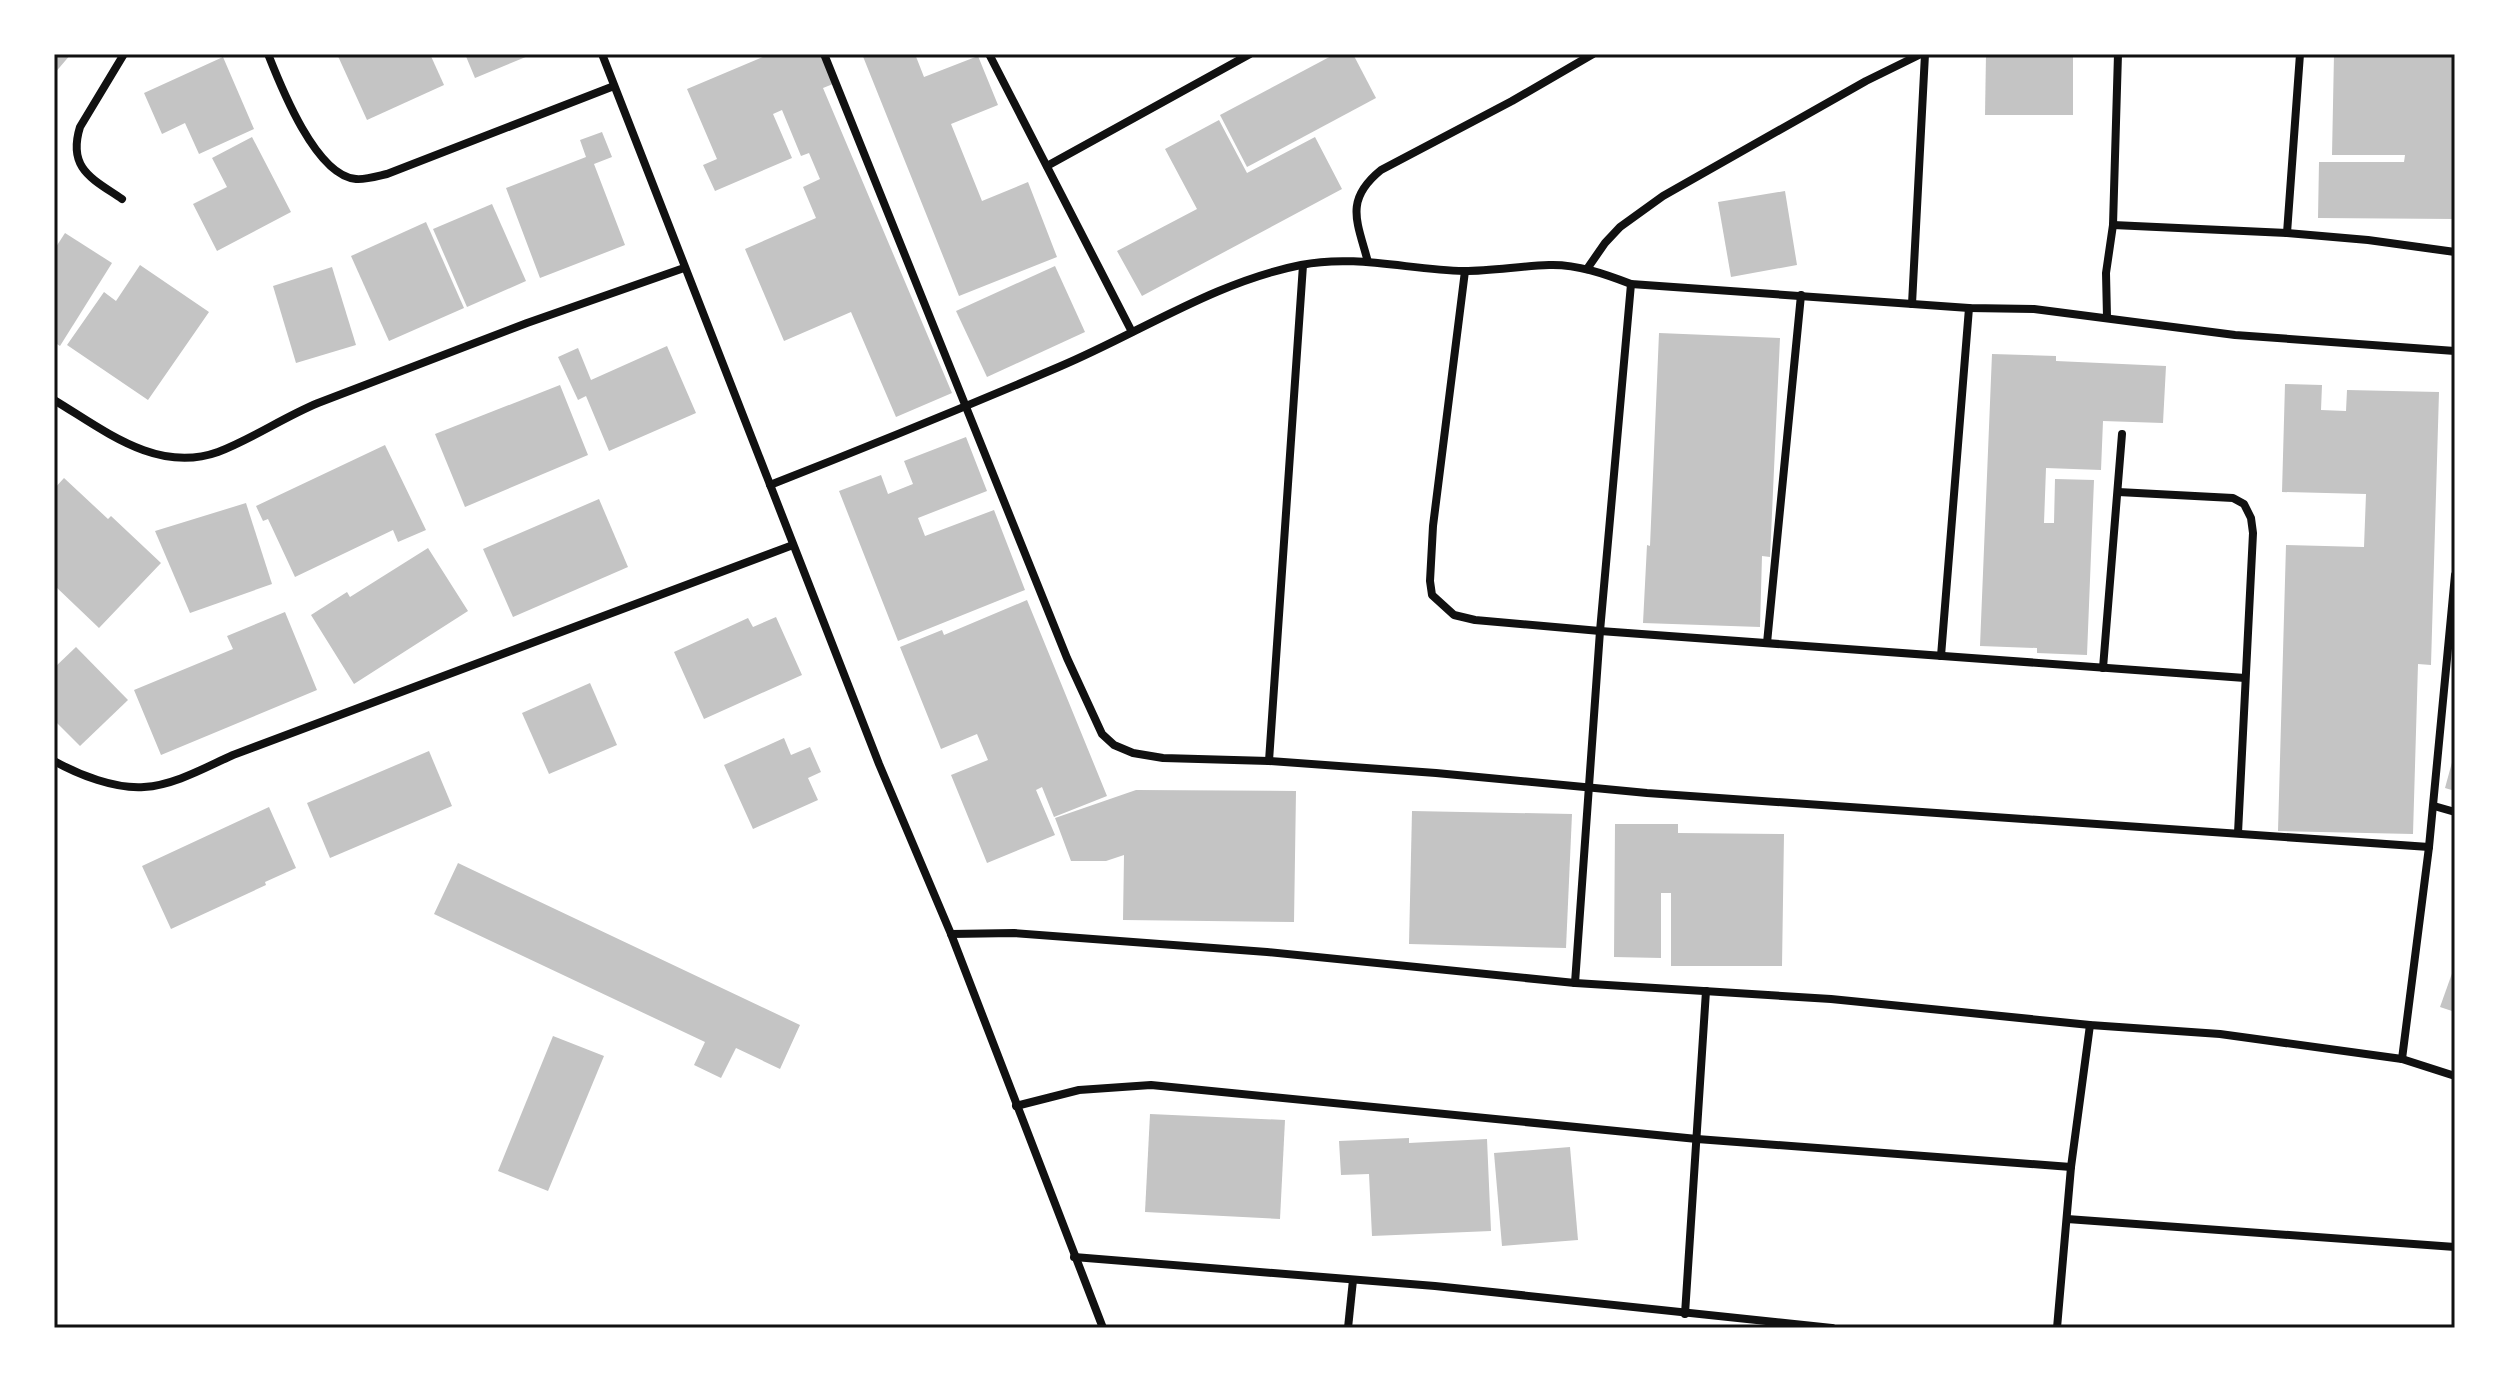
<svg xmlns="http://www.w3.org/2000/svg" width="2509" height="1382" font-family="Lora,serif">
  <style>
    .building { fill: #c4c4c4 }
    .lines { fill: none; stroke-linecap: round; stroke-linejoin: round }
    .minor { stroke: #111; stroke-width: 8 }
    .neatline { fill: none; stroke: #111; stroke-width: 3 }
  </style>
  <rect width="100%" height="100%" fill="#fff"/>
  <g class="building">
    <polygon points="54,54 71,54 54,74"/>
    <polygon points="337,54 430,54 444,85 367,120"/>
    <polygon points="465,54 533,54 475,78"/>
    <polygon points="770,54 821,54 833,84 823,88 952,393 896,417 851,312 784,341 745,249 816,218 803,187 820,179 809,153 801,156 782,110 773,114 792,158 715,191 703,165 717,159 687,89"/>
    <polygon points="862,54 915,54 924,77 978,56 998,105 951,124 982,201 1028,182 1057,257 959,296"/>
    <polygon points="1335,54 1353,54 1376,98 1247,167 1220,115"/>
    <polygon points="1986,54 2073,54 2073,115 1985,115"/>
    <polygon points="2334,54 2455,54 2455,219 2318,218 2319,162 2404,162 2405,155 2332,155"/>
    <polygon points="223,57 254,129 199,154 185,123 162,134 144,93"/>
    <polygon points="1219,120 1247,173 1315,137 1342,189 1142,296 1117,251 1197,209 1165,149"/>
    <polygon points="602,132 612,157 594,164 625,245 540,278 506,188 586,157 580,140"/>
    <polygon points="252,137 291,212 217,251 193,204 227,187 212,158"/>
    <polygon points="1785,191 1797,265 1731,277 1718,202"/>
    <polygon points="492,204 526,281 467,307 433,229"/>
    <polygon points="426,222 464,308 389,341 351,256"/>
    <polygon points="65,233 112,263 60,346 54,342 54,250"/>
    <polygon points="140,265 209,312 148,400 67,345 104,292 116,301"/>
    <polygon points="1055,266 1085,332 987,377 956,311"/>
    <polygon points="332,267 356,345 296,363 273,286"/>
    <polygon points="1659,333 1780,338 1770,557 1762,556 1760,627 1643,623 1647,545 1650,546"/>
    <polygon points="667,346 696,413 609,451 586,396 578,400 558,357 578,348 591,380"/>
    <polygon points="1992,354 2056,356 2056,361 2166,366 2163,423 2103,421 2101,470 2046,468 2044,523 2054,523 2055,479 2094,480 2087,655 2037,653 2037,648 1980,646"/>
    <polygon points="2285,384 2322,385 2321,410 2346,411 2347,390 2439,392 2431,665 2418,664 2413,834 2278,831 2286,545 2364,547 2366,494 2282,492"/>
    <polygon points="560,385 588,455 465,507 435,434"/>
    <polygon points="966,437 987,491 918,518 925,536 994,510 1025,590 898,641 839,491 881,475 888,494 913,484 904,461"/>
    <polygon points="385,445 426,530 398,542 393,530 295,577 268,519 263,521 256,506"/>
    <polygon points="64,478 108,519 111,516 161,563 99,628 54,585 54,489"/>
    <polygon points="599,499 628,567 513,617 483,549"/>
    <polygon points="246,503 272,584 190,613 155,531"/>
    <polygon points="428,548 468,611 354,684 311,615 347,592 350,597"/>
    <polygon points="1027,600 1107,796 1054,817 1042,787 1036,790 1055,835 987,863 951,775 988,760 977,734 941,749 900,647 942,630 944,635"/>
    <polygon points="285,612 317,690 161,755 134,690 233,649 227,636"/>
    <polygon points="776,617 802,675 704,719 674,652 748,618 753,627"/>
    <polygon points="76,647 128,700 80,746 54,720 54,668"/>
    <polygon points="590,683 617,745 549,774 522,713"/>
    <polygon points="784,738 791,755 810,747 821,772 808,778 818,800 753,829 724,765"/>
    <polygon points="429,751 452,806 330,858 307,803"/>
    <polygon points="2454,755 2455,755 2455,791 2445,788"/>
    <polygon points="1136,790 1296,791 1294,922 1123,920 1124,855 1106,861 1071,861 1055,818"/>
    <polygon points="269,807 296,868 265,882 266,885 171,929 142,866"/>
    <polygon points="1412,811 1572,814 1566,948 1409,944"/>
    <polygon points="1615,824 1678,824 1678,833 1784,834 1782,966 1671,966 1671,893 1661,893 1661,958 1614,957"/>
    <polygon points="458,863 800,1025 780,1069 736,1048 721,1078 694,1065 705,1042 434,914"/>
    <polygon points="2455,965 2455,1012 2440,1007"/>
    <polygon points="553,1036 604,1056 548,1191 498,1171"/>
    <polygon points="1150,1114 1285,1120 1280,1219 1145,1212"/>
    <polygon points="1409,1138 1409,1143 1487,1139 1491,1231 1372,1236 1369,1174 1341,1175 1339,1141"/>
    <polygon points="1570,1147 1578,1240 1502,1246 1494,1153"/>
  </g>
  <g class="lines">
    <g class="minor">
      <path d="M 268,54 C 281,87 316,176 356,179 C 365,180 378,176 387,174 L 614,86"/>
      <polyline points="602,54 879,764 951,934 1103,1328"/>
      <polyline points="824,54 1067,658 1102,734 1114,745 1133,753 1163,758 1269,761 1436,773 1647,793 2429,847"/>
      <polyline points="989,54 1132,332"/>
      <polyline points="1047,166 1250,54"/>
      <path d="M 122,199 C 93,179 67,169 80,127 L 124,54"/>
      <polyline points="2113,225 2287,233 2368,240 2455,252"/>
      <polyline points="2287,233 2300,54"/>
      <path d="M 1368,262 C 1357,221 1344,200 1381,170 L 1512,101 L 1593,54"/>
      <polyline points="1587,269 1605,243 1620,227 1663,196 1866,81 1921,54"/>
      <polyline points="1465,271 1433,526 1430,581 1432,595 1454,615 1475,620 1600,631 2245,678"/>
      <polyline points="1912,304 1925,54"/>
      <polyline points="2107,317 2106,273 2113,225 2118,54"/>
      <path d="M 54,400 C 104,430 157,474 218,452 C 252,439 284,417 318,403 L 527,323 L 684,268"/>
      <path d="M 770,485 C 867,447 965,407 1061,366 C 1141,332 1215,282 1301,265 C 1355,254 1410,270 1464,271 C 1492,271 1520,266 1549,265 C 1577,264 1605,274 1631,284 L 1969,308 L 2034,309 L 2235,335 L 2455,351"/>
      <polyline points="2118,492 2233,498 2244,504 2251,518 2253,533 2238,833"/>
      <polyline points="1767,643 1801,295"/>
      <polyline points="1941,656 1969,308"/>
      <polyline points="2103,668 2122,434"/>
      <path d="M 54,761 C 79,775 115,789 144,787 C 175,785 206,767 233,755 L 793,545"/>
      <polyline points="1269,761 1303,265"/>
      <polyline points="2434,806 2455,812"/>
      <polyline points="951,934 1014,933 1267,952 1575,983 1831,999 2090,1025 2220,1034 2402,1059 2455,1076"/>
      <polyline points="1575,983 1600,631 1631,284"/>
      <polyline points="2402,1059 2429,847 2455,575"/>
      <polyline points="1016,1106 1079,1090 1151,1085 1697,1139 2071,1167"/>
      <polyline points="2067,1219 2455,1247"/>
      <polyline points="1074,1257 1435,1286 1832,1328"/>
      <polyline points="1685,1314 1706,991"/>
      <polyline points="1348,1328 1353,1280"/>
      <polyline points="2057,1328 2071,1167 2090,1025"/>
    </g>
  </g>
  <rect width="2509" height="1382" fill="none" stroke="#ffffff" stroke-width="112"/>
  <rect x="56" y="56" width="2397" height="1270" class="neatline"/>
</svg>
